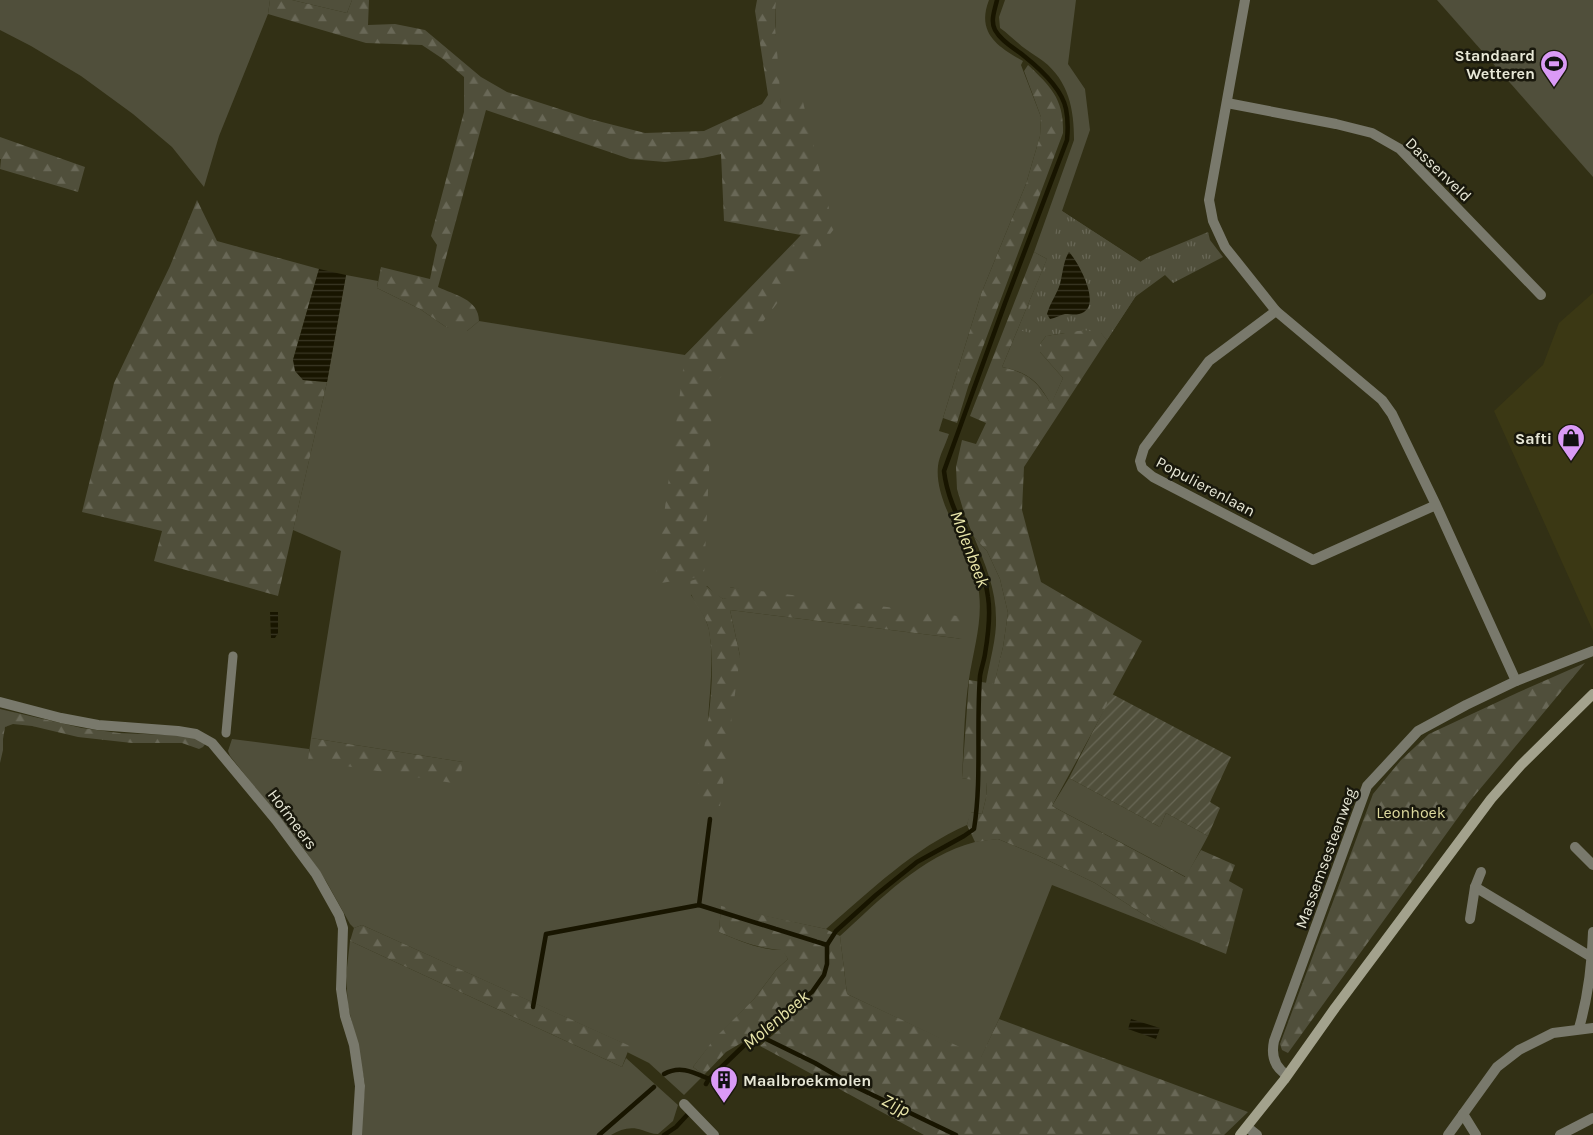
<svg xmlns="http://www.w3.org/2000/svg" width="1593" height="1135" font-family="Karla,sans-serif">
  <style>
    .built { fill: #3b3814 }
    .grass { fill: #504f3b; fill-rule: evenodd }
    .forest { fill: url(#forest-firs) }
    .park { fill: url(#park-tufts) }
    .garden { fill: url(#garden-furrows) }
    .water { fill: url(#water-rules) }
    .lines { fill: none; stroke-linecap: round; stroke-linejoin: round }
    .stream { stroke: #181500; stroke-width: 4.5 }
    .lane { stroke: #79796c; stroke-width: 9 }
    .street { stroke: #79796c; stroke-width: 10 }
    .secondary { stroke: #a3a28d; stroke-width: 10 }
    .labels { text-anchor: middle; stroke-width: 5; stroke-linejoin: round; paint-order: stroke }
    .poi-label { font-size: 16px; font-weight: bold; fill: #e7e7d6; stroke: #19180c; text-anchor: end }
    .street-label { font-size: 16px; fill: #e7e7d6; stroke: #19180c }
    .park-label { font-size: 16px; fill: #dcd89d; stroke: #19180c }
    .water-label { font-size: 18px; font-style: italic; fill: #e9e6aa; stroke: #19180c }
  </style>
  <defs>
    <pattern id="forest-firs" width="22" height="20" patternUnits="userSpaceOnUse" patternTransform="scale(1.25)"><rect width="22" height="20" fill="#504f3b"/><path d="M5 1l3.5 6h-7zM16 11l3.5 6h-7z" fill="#696857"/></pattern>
    <pattern id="park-tufts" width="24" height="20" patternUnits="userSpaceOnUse" patternTransform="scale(1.25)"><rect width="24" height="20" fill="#504f3b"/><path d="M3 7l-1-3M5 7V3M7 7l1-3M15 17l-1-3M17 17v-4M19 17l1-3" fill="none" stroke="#696857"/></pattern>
    <pattern id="garden-furrows" width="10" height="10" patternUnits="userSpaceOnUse" patternTransform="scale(1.25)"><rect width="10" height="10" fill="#504f3b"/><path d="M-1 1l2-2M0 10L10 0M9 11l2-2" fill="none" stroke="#696857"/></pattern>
    <pattern id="water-rules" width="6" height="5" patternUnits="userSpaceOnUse" patternTransform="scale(1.25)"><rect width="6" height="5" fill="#181500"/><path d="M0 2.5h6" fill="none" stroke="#3a3724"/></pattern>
  </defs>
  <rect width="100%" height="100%" fill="#323015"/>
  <polygon class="built" points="1593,293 1593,631 1494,411 1543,365 1559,323"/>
  <g class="grass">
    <polygon points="0,0 270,0 268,14 219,136 204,187 172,147 133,114 81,76 31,46 0,30"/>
    <polygon points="292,0 352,0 347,13"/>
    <path d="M 776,0 L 989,0 C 976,33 998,47 1023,61 L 1021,65 L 1041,117 L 1040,136 L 1026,184 L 981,294 L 939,431 L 949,434 C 946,444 939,456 938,466 C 934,503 969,545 977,581 C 985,615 974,646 969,679 C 964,711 964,745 962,778 L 987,782 L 986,798 L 982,814 L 971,812 L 967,825 C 914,848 870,891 826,929 L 721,907 L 719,932 C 739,941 760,950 783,950 L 788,959 L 776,970 L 754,999 L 714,1040 L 693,1067 L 704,1075 L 684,1095 L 649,1063 L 627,1052 L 629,1046 L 362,925 L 354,928 L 350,924 L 326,881 L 302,846 L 230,756 L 228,751 L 232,739 L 309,749 L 309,760 L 463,762 L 311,738 L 341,551 L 293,530 L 327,382 L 346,275 L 378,281 L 377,288 L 420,309 L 446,327 L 467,331 L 479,321 L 685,355 L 801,235 C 789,158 772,78 776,0 ZM 707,586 L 715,594 L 723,599 L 730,598 L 730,587 L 963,639 L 730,610 L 740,656 L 708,720 C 710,690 714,659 709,630 C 706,617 698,605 691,595 Z"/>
    <path d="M 1005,0 L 1076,0 L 1068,64 L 1085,89 L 1090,130 L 1062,211 L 1153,270 L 1107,340 L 1101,333 L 1059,333 L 1046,336 L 1040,344 L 1040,352 L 1063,378 L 1051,405 C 1039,381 1027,372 1002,367 L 1047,259 L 1034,252 L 1074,140 C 1074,110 1069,81 1043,61 C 1038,57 1032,54 1027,50 C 1018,44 1010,35 1000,28 L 999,17 Z"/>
    <polygon points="1437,0 1593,0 1593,177"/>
    <path d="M 974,537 L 987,551 L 1000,579 L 1008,613 L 1003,647 L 994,685 L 986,683 C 989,664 997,637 996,618 C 996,589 985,564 974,537 Z"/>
    <polygon points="1069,778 1160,827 1166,813 1208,836 1186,877 1052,806"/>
    <path d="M 998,839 L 1037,855 L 1095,883 L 1169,931 L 1052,885 L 999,1019 L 981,1058 L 847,994 L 840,936 C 880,900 921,856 975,842 C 982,840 990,840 998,839 Z"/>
    <path d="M 350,941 L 622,1067 L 626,1058 L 678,1105 L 673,1121 L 658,1134 C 652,1134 648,1132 642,1130 C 631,1126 621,1129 611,1135 L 361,1135 L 365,1084 L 356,1039 L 348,1006 L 346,976 Z"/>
  </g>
  <g class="forest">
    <path d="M 270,0 L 292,0 L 347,13 L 352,0 L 369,0 L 368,25 L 395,24 L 425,30 L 481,77 L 507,92 L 590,119 L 645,133 L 704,131 L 762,104 L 768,95 L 755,11 L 757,0 L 776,0 L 775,23 L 781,105 L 803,102 L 834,229 L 713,387 L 704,576 L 655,584 L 685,355 L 780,263 L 801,235 L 724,221 L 721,154 L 703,158 L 665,162 L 630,159 L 486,110 L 438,287 C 454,295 479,299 479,321 L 467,331 L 459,332 L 446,327 L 420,309 L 377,288 L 381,267 L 430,279 L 437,245 L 431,236 L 464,112 L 464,77 L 443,59 L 422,45 L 366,43 L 268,14 Z"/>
    <path d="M 1028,65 C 1051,87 1064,99 1063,133 L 968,387 L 957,423 L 943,418 L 981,294 L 1026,184 L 1040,136 L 1041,117 L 1024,71 Z"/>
    <polygon points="0,137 85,167 78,192 0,169 1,159 0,159"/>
    <polygon points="197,200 217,241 319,269 293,360 303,380 327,382 278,596 154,561 162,531 82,512 114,383 170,266"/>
    <path d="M 1034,252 L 1047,259 L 1002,367 C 1029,373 1037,381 1051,404 L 1063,378 L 1040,352 L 1040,344 L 1046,336 L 1084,330 L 1101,333 L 1107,340 L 1024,467 L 1022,510 L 1041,582 L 1142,641 L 1052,806 L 1185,877 L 1201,850 L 1235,865 L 1229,881 L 1243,889 L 1226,954 L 1169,931 L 1095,883 L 1037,855 L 998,839 L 975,842 L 967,825 L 970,812 L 982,814 L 986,798 L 987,783 L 962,778 L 969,680 L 994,684 L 1003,647 L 1008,613 L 1000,579 L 987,551 L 974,537 L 965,516 L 957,489 L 956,467 L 962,440 L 976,444 L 986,423 L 970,416 Z"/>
    <path d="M 697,579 L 723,599 L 730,597 L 729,587 L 966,617 L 963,639 L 730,610 L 740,656 L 720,806 L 696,799 C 704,744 718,686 709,631 C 707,617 697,608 692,596 C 690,592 691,586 690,581 Z"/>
    <polygon points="1585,663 1470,801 1288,1053 1282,1050 1280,1044 1373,794 1401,760 1429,734 1519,692"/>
    <polygon points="0,709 82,728 119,733 192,736 206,743 203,747 199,749 182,743 132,743 78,737 32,726 13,724 5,727 3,739 3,750 0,763"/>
    <polygon points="311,738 463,762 459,784 308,760"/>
    <path d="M 721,906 L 826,929 L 840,936 L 847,994 L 981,1057 L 999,1019 L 1248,1112 L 1224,1135 L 924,1135 L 760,1046 L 781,1028 L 772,1020 L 753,1036 L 726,1052 L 704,1075 L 693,1067 L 714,1039 L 754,999 L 776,970 L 788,959 L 782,950 C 760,949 739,941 719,932 Z"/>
    <polygon points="362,925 630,1046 622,1067 350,941 354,928"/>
  </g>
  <polygon class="park" points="1062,211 1140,262 1148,257 1208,232 1210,240 1223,257 1173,283 1165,275 1135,297 1107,340 1101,333 1084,330 1046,336 1018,330 1047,259"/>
  <polygon class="garden" points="1112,694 1231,757 1210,802 1220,808 1208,836 1166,813 1160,827 1069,778"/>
  <g class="water">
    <path d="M 1069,252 C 1079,263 1100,302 1084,312 C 1077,316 1072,314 1065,314 C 1061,315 1055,318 1050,319 L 1047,314 C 1050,303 1057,294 1060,284 C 1063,273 1063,262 1069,252 Z"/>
    <polygon points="319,269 346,275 327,382 303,380 295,371 293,360"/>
    <polygon points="270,612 278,612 278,633 275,638 271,638"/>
    <polygon points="1131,1019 1160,1028 1156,1039 1128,1029"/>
  </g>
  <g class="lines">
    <g class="stream">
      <polyline points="699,905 827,945"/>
      <polyline points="533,1007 546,934 699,905 710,819"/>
      <polyline points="756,1034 815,1063 856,1087 956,1135"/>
      <path d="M 664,1074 C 680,1065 693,1072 709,1079"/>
      <path d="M 706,1084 L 709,1079 L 756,1034 L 812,992 L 824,975 L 827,964 L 827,945 L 836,931 L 876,895 L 917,862 L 964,836 L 974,829 C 982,779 976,727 980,676 C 981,669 984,661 985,654 C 988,636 991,615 988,597 C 982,552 949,516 944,471 L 1005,303 L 1067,140 C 1068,130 1068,119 1066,109 C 1062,89 1039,68 1024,56 C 1014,48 1001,41 995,30 C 990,21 995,9 997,0"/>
      <polyline points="599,1135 654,1087"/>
      <polyline points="664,1135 676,1127 688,1114"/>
    </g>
    <polyline class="lane" points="226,733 233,656"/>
    <g class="street">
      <polyline points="1245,0 1209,200 1213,221 1225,247 1276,311"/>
      <polyline points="1227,103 1336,124 1372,133 1400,149 1541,295"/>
      <polyline points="1436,505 1392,414 1382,400 1276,311 1209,361 1144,448 1140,461 1142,468 1153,477 1313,560 1436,505 1516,681"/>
      <polyline points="0,702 61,718 98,725 178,731 196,734 212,743 276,820 316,874 339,915 343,928 341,989 345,1016 354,1045 360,1086 357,1135"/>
      <polyline points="1575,847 1593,865"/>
      <polyline points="1475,887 1593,958"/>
      <polyline points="1470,919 1475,887 1481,872"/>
      <path d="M 1579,1028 C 1588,997 1592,964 1593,932"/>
      <path d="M 1287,1075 C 1274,1067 1271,1055 1274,1041 L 1367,786 L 1418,731 L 1466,705 L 1516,681 L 1593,651"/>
      <polyline points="684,1104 714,1135"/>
      <polyline points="1463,1114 1476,1135"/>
      <polyline points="1247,1127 1257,1135"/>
      <polyline points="1448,1135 1497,1067 1519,1050 1553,1033 1593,1028"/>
      <polyline points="1560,1135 1593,1118"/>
    </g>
    <polyline class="secondary" points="1240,1135 1284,1080 1335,1008 1491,799 1521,765 1593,694"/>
  </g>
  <defs>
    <symbol id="stadium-pin" viewBox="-11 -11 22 30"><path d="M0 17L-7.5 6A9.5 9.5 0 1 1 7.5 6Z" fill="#da9af6" stroke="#19180c"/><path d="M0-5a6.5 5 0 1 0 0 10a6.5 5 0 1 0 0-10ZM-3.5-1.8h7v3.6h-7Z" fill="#111"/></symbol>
    <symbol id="shop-pin" viewBox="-11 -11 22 30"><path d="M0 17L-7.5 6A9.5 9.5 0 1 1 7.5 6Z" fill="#da9af6" stroke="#19180c"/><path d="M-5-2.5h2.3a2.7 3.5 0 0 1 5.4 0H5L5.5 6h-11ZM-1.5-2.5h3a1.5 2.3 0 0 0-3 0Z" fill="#111"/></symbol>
    <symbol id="building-pin" viewBox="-11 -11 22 30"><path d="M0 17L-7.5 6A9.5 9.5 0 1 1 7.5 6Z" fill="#da9af6" stroke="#19180c"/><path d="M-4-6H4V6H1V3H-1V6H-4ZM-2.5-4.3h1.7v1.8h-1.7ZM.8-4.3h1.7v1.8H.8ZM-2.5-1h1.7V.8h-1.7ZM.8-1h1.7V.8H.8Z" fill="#111"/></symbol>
  </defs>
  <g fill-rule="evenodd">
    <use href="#stadium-pin" x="1538" y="48" width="32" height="43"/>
    <use href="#shop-pin" x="1555" y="422" width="32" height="43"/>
    <use href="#building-pin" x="708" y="1064" width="32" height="43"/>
  </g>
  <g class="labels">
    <g class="poi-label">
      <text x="1535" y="61">Standaard<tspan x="1535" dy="18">Wetteren</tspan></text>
      <text x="1552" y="444">Safti</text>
      <text x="743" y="1086" text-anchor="start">Maalbroekmolen</text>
    </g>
    <g class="street-label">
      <text transform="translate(1439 169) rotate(44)" y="6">Dassenveld</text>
      <text transform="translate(1206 486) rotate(28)" y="6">Populierenlaan</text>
      <text transform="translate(293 819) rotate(53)" y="6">Hofmeers</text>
      <text transform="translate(1325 858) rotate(-70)" y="6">Massemsesteenweg</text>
    </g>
    <g class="park-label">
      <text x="1411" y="818">Leonhoek</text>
    </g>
    <g class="water-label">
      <text transform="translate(970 549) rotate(69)" y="6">Molenbeek</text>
      <text transform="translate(776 1020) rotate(-40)" y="6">Molenbeek</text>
      <text transform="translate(896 1105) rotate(27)" y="6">Zijp</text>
    </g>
  </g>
</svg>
